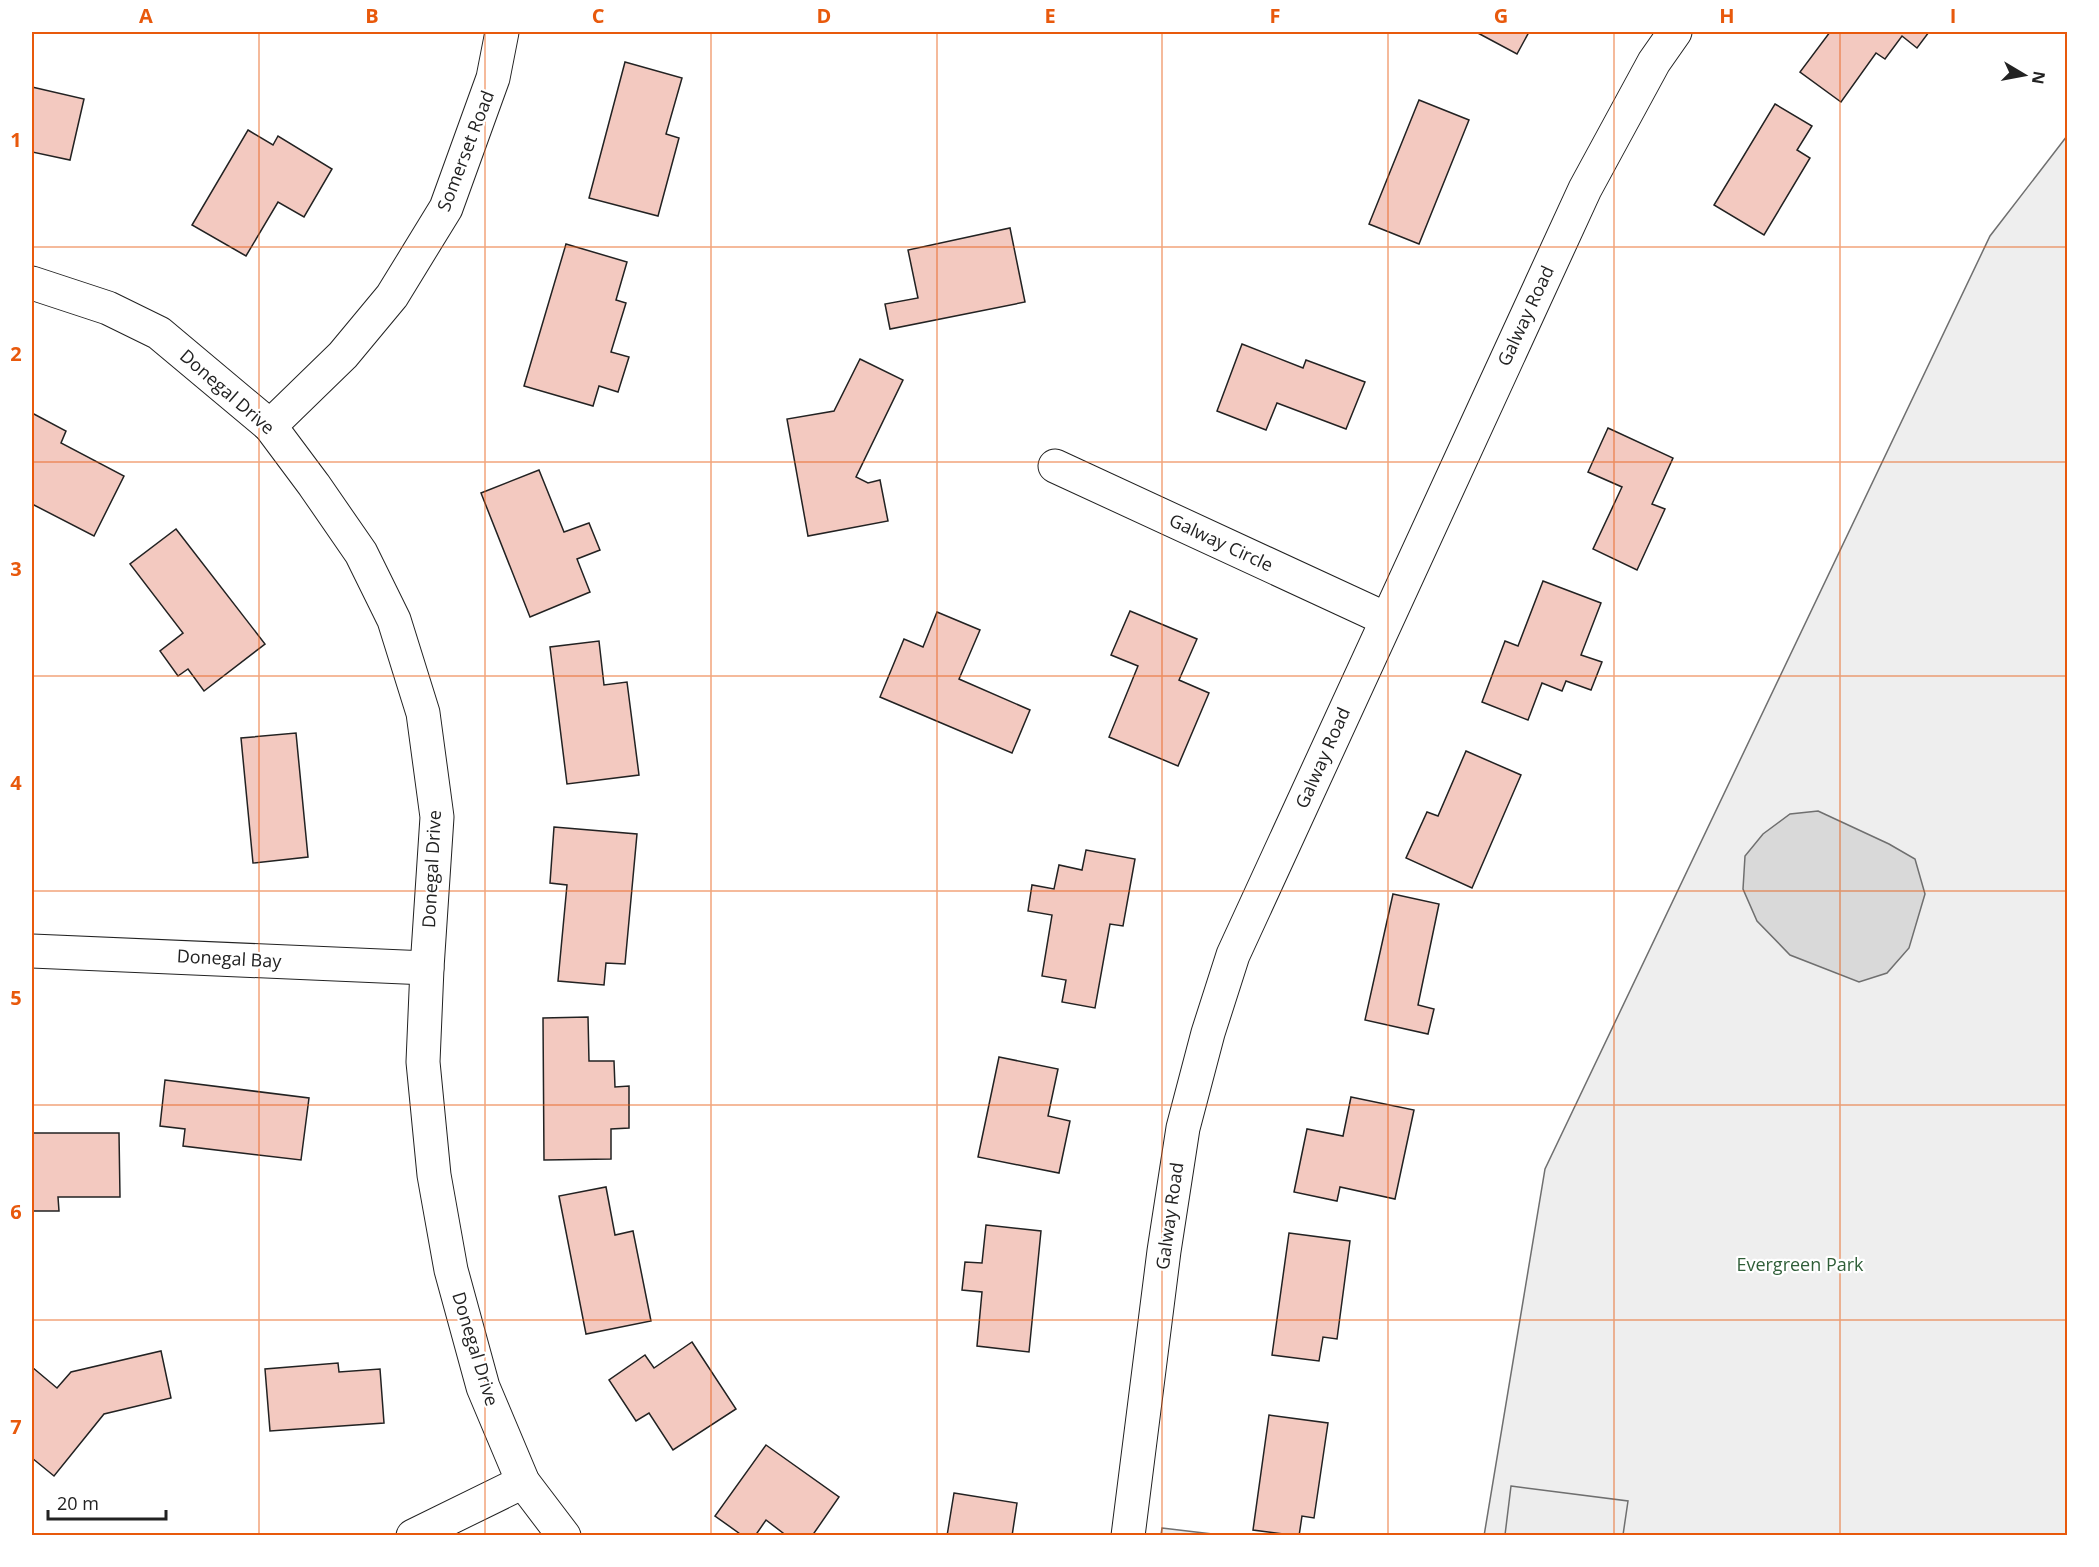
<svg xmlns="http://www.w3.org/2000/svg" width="2099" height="1567" font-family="'Open Sans',sans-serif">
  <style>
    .green { fill: #eee; stroke: #6f6f6f; stroke-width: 1.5 }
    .parking { fill: #ededed; stroke: #6f6f6f; stroke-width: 1.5 }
    .water { fill: #d9d9d9; stroke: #6f6f6f; stroke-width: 1.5 }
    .building { fill: #f3c9c0; stroke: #222; stroke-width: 1.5 }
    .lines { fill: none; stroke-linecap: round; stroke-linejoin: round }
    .minor-casing { stroke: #222; stroke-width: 35 }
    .minor { stroke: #fff; stroke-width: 33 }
    .grid { fill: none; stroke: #e8590c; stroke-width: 1.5; stroke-opacity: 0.55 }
    .labels { text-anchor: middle; stroke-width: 4.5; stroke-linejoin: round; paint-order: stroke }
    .street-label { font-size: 18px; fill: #222; stroke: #fff }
    .park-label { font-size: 18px; fill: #2f5e38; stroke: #fff }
    .neatline { fill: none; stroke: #e8590c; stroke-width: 2 }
    .grid-label { font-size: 20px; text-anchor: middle; font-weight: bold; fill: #e8590c }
  </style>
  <rect width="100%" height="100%" fill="#fff"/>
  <g class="green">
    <polygon points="2067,136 2067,1535 1484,1536 1545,1169 1990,236"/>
    <polygon points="1162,1528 1221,1535 1161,1535"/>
  </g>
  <polygon class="parking" points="1511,1486 1628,1501 1623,1535 1505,1535"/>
  <polygon class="water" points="1818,811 1889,844 1915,859 1925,894 1909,948 1887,973 1859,982 1790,955 1757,921 1743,889 1745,856 1763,834 1790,814"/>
  <g class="building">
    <polygon points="1476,32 1529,32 1517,54"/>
    <polygon points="1830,32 1929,32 1917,48 1902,36 1885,59 1876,53 1841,102 1800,72"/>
    <polygon points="625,62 682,78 666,134 679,138 658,216 589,198"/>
    <polygon points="32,87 84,99 70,160 32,152"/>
    <polygon points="1419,100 1469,120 1419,244 1369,224"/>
    <polygon points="1775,104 1812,126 1797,150 1810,158 1764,235 1714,205"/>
    <polygon points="248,130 273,145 278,136 332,169 304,217 278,202 246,256 192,225"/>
    <polygon points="1010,228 1025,302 890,329 885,304 918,298 908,250"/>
    <polygon points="566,244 627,262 616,300 626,303 611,352 629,357 618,392 599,386 593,406 524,386"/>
    <polygon points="1242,344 1303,368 1306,360 1365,382 1346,429 1277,403 1266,430 1217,411"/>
    <polygon points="860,359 903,380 856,477 868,483 880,480 888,521 808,536 787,419 834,411"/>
    <polygon points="32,413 66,431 61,443 124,476 94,536 32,504"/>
    <polygon points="1608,428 1673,458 1652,504 1665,509 1637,570 1593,549 1622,487 1588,472"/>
    <polygon points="539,470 564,532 589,523 600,550 577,559 590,592 530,617 481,493"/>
    <polygon points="176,529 265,644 204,691 188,669 178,676 160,651 183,633 130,564"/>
    <polygon points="1543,581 1601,603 1581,655 1602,662 1591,690 1566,681 1562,691 1542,683 1528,720 1482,702 1505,641 1518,646"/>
    <polygon points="1130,611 1197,639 1179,680 1209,693 1178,766 1109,737 1138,666 1111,655"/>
    <polygon points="937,612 980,630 959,679 1030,710 1012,753 880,697 904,639 923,647"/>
    <polygon points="599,641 604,685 627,682 639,775 567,784 550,647"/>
    <polygon points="296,733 308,857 253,863 241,738"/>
    <polygon points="1466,751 1521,775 1472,888 1406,858 1427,812 1438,816"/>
    <polygon points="554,827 637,834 625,964 606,963 604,985 558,981 567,885 550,883"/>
    <polygon points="1086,850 1135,859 1123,926 1110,924 1095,1008 1062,1002 1066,980 1042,976 1052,915 1028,911 1032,885 1054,889 1059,865 1082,870"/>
    <polygon points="1393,894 1439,904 1418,1005 1434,1009 1428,1034 1365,1020"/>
    <polygon points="588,1017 589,1061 614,1061 615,1087 629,1086 629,1128 611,1129 611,1159 544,1160 543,1018"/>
    <polygon points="999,1057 1058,1069 1048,1116 1070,1121 1059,1173 978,1157"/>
    <polygon points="165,1080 309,1098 301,1160 183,1146 185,1129 160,1126"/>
    <polygon points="1351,1097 1414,1110 1395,1199 1340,1187 1337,1201 1294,1192 1307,1129 1343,1136"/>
    <polygon points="32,1133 119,1133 120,1197 58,1197 59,1211 32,1211"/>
    <polygon points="606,1187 615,1235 633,1231 651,1321 586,1334 559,1196"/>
    <polygon points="986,1225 1041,1231 1029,1352 977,1346 982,1292 962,1290 965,1262 982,1263"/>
    <polygon points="1289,1233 1350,1241 1337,1339 1323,1337 1319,1361 1272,1355"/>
    <polygon points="692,1342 736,1409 673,1450 649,1413 636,1421 609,1380 645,1355 654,1368"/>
    <polygon points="161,1351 171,1398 104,1414 54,1476 32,1458 32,1367 57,1388 71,1372"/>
    <polygon points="338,1363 339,1372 380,1369 384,1423 270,1431 265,1369"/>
    <polygon points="1269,1415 1328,1423 1314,1518 1302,1516 1299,1536 1253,1530"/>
    <polygon points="766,1445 839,1497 812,1536 787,1536 766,1520 755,1536 743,1536 715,1516"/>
    <polygon points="954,1493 1017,1503 1012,1536 947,1536"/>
  </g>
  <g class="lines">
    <defs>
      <g id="minor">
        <polyline points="32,283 108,308 159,333 270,426 314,485 361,553 394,620 423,713 437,817 427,968 423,1062 434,1175 451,1270 483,1387 523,1482 564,1536"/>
        <polyline points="270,426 343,355 392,296 446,208 493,78 502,32"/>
        <polyline points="1055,466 1386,619"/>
        <polyline points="32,951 427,968"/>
        <polyline points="413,1536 523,1482"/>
        <polyline points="1128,1536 1164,1251 1183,1128 1208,1033 1233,955 1585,189 1654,62 1675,32"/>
      </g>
    </defs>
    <use href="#minor" class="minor-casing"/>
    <use href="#minor" class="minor"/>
  </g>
  <path class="grid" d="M 259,32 L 259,1536M 485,32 L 485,1536M 711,32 L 711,1536M 937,32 L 937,1536M 1162,32 L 1162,1536M 1388,32 L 1388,1536M 1614,32 L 1614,1536M 1840,32 L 1840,1536M 32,247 L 2068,247M 32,462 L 2068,462M 32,676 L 2068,676M 32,891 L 2068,891M 32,1105 L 2068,1105M 32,1320 L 2068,1320"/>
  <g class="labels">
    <g class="street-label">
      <text transform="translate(466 151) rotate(-69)" y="6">Somerset Road</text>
      <text transform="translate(1526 316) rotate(-65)" y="6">Galway Road</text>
      <text transform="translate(227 392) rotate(41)" y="6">Donegal Drive</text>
      <text transform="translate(1221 543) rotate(25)" y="6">Galway Circle</text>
      <text transform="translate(1323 758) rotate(-66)" y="6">Galway Road</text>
      <text transform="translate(432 869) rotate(-87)" y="6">Donegal Drive</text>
      <text transform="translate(229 959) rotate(3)" y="6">Donegal Bay</text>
      <text transform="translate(1170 1216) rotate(-82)" y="6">Galway Road</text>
      <text transform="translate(475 1349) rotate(73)" y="6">Donegal Drive</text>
    </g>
    <g class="park-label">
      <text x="1800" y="1271">Evergreen Park</text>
    </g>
  </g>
  <rect width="2099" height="1567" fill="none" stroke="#ffffff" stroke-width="66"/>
  <g transform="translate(2024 75) rotate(100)" stroke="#ffffff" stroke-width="4.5" paint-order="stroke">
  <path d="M0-4.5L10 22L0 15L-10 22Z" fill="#222222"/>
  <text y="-9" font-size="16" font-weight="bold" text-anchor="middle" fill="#222222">N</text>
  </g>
  <path d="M48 1510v9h118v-9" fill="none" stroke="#222222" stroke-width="3"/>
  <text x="57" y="1510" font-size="18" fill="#222222" stroke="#ffffff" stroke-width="4.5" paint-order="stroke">20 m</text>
  <rect x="33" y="33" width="2033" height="1501" class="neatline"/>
  <g class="grid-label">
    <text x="146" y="23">A</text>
    <text x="372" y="23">B</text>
    <text x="598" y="23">C</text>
    <text x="824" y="23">D</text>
    <text x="1050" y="23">E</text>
    <text x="1275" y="23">F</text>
    <text x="1501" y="23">G</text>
    <text x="1727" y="23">H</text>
    <text x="1953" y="23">I</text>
    <text x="16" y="147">1</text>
    <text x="16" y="361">2</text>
    <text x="16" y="576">3</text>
    <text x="16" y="790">4</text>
    <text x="16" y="1005">5</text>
    <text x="16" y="1219">6</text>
    <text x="16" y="1434">7</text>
  </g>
</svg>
